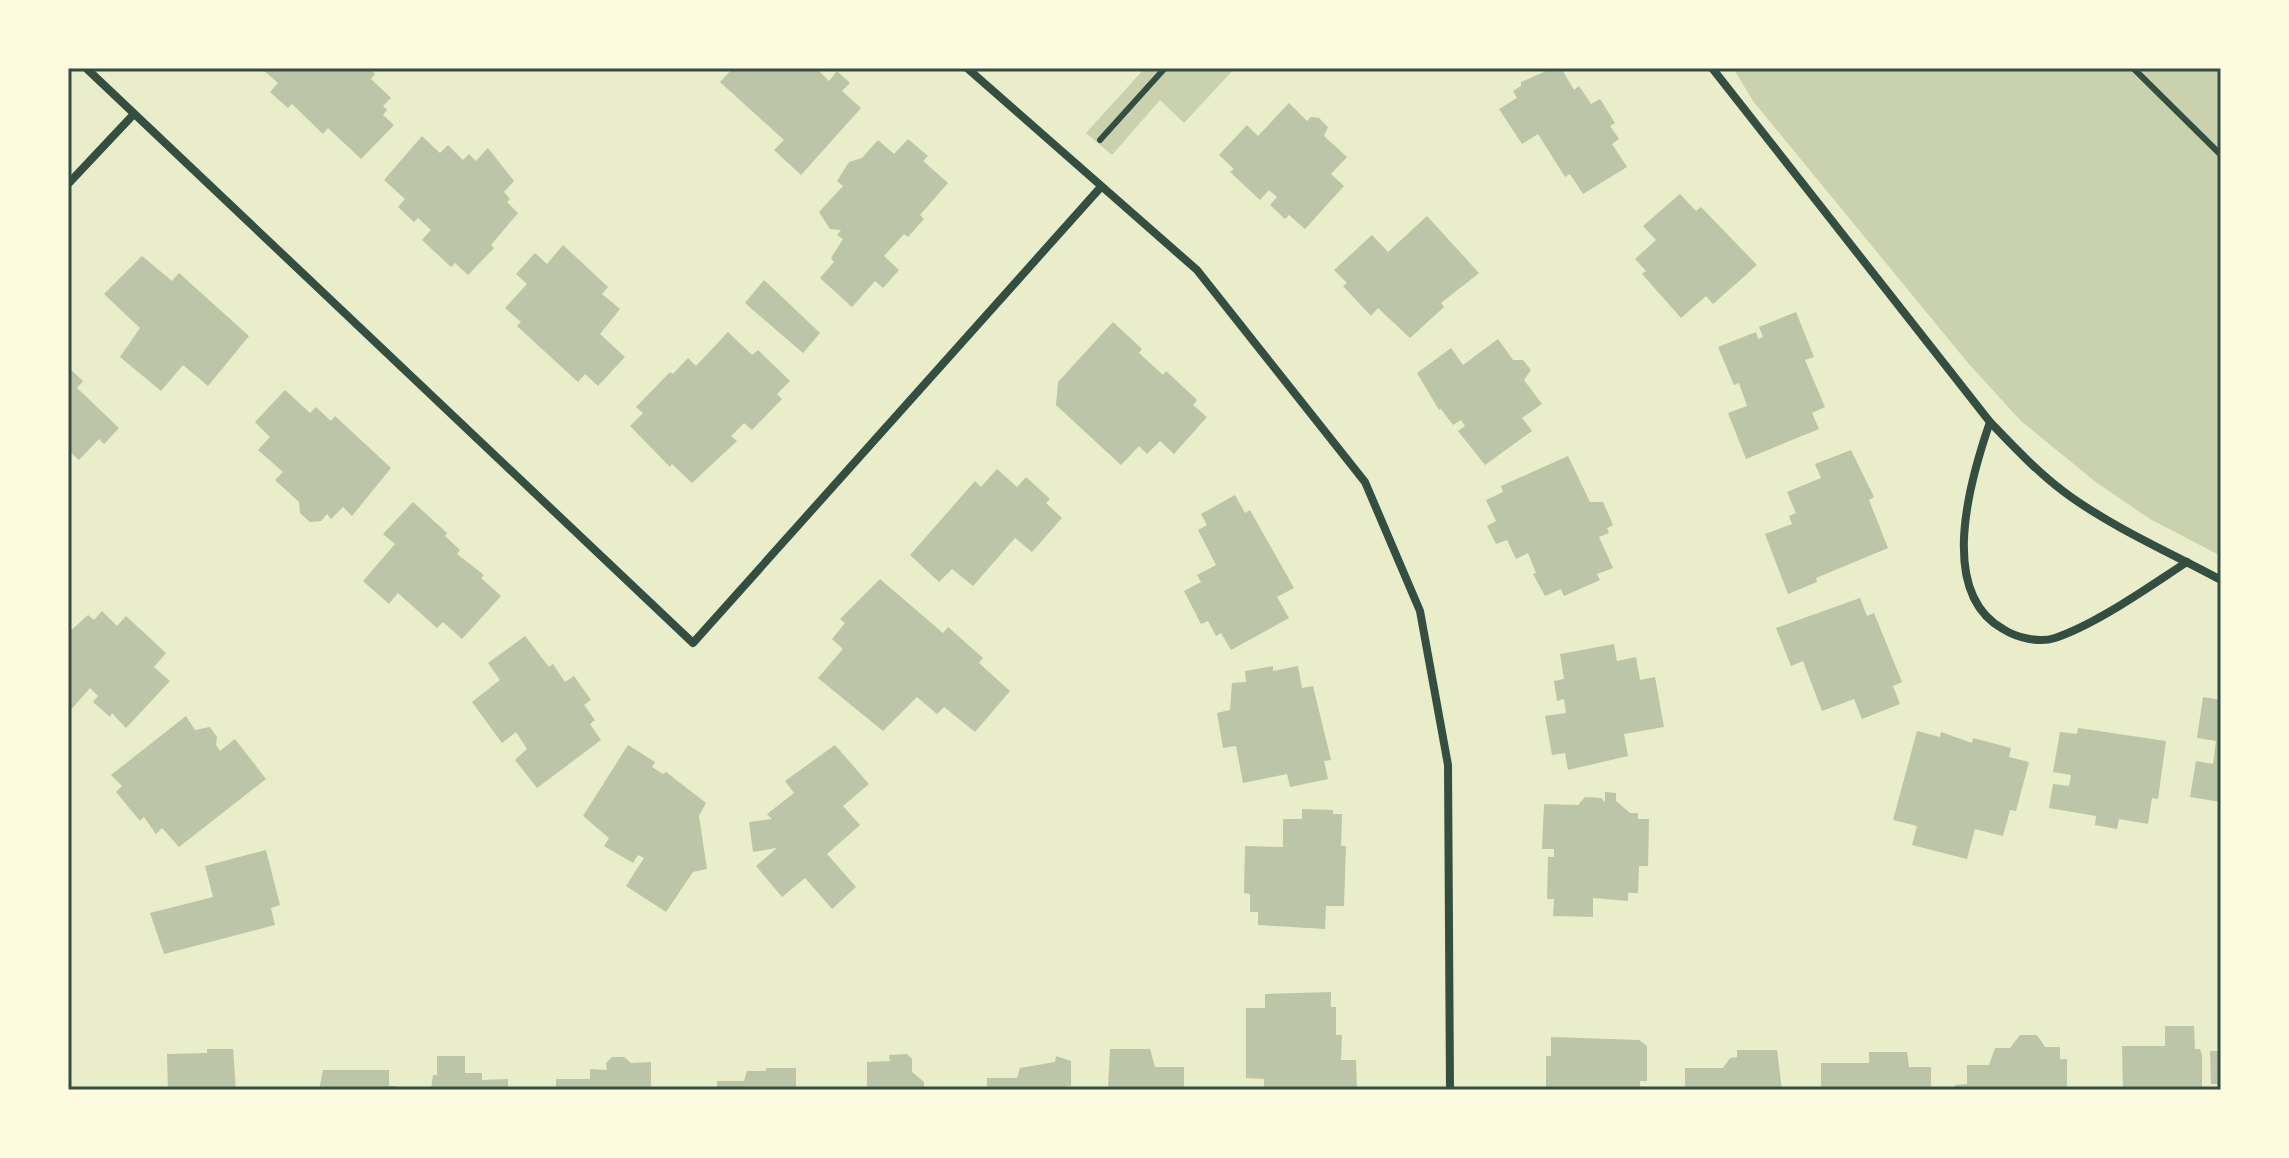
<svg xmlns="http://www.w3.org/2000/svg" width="2289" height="1158" font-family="Raleway,sans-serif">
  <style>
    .green { fill: #cad2ad }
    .building { fill: #bcc5a7 }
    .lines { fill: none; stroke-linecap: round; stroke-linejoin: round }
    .service { stroke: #344e41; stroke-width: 6 }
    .minor { stroke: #344e41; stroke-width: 8 }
    .neatline { fill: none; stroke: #344e41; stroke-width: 3 }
  </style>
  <rect width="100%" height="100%" fill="#e9edc9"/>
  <g class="green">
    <polygon points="1145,68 1235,68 1184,123 1160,100 1112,155 1086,133"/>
    <polygon points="1733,68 2221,68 2221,556 2150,519 2097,483 2021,421 1968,363 1753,101"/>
  </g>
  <g class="building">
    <polygon points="261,68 369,68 375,74 371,79 391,98 383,106 387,110 383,115 394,125 361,159 328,128 323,134 292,104 288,108 270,92 278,83"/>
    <polygon points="733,68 816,68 829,81 837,71 850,83 842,91 861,108 801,175 774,150 784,140 720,82"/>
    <polygon points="1553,68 1561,68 1574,90 1579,86 1591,104 1600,99 1615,123 1610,126 1619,139 1612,144 1627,167 1583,194 1570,174 1565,177 1538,134 1522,144 1499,109 1517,98 1513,91 1521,86 1521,82"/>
    <polygon points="1289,103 1307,121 1311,117 1319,118 1328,127 1324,136 1347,157 1331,174 1344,186 1305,229 1289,215 1285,219 1270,205 1277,197 1269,190 1260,200 1230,172 1234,169 1219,155 1247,125 1258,136"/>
    <polygon points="422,136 440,153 448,145 463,160 469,154 476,161 488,148 514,181 504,192 510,199 507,202 518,213 491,245 494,248 468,275 455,263 451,267 422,240 431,230 418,218 414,222 398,207 405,199 384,180"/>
    <polygon points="908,139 928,156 923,161 948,183 920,215 924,219 908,237 904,234 884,256 899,270 883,288 875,281 852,307 820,278 834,262 831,258 843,239 837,235 841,230 830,229 819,212 843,186 837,181 849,162 862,158 878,140 894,154"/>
    <polygon points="1680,194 1696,211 1701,207 1757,265 1713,304 1706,296 1681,318 1642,274 1646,271 1635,259 1656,240 1643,226"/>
    <polygon points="1427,216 1479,273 1441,303 1444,307 1410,338 1378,308 1371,316 1343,286 1347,283 1334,270 1372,235 1388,252"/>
    <polygon points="563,245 608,287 602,294 620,309 600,334 625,357 598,386 585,374 578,382 517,326 521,322 505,308 527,284 516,274 535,253 547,264"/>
    <polygon points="142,256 172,281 179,273 249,336 208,386 183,365 161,391 120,357 140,328 104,294"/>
    <polygon points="764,280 820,333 803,353 745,303"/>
    <polygon points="1796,312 1814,357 1805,360 1825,407 1812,413 1819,429 1746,459 1728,413 1747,406 1739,383 1734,385 1718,347 1756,332 1758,339 1763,337 1759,327"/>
    <polygon points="1113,322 1142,349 1139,353 1163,375 1166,371 1197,400 1193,405 1207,417 1174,454 1160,441 1147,454 1139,446 1121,465 1056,405 1058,382"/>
    <polygon points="728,332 752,355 758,350 790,381 777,394 782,399 752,430 744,423 731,436 737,441 692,483 672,464 670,467 630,426 643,413 636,407 670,372 673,374 688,358 696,366"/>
    <polygon points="1498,339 1513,360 1523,360 1531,370 1524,380 1542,404 1522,418 1532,431 1485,465 1458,431 1465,426 1461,420 1453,425 1441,409 1439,410 1417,373 1451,348 1463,365"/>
    <polygon points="68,367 83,381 77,388 119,428 104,444 99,439 79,460 68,450"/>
    <polygon points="285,390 310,413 316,407 331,421 335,416 391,468 352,516 343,507 331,519 327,514 321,521 310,522 300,513 299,502 275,480 283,472 258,450 270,437 255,422"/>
    <polygon points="1851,450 1874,497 1869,500 1888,548 1816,578 1817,582 1788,594 1765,534 1792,524 1789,516 1796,513 1787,492 1821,478 1815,464"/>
    <polygon points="1568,456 1590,502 1603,502 1613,525 1607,528 1609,533 1599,537 1613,568 1597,574 1600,580 1564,596 1561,589 1545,596 1533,574 1536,573 1528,553 1516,559 1507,540 1496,544 1487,526 1496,521 1486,500 1503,492 1501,486"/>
    <polygon points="997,469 1017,487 1026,477 1050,499 1046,503 1062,518 1032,552 1015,538 973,586 952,569 939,582 910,555 975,481 981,487"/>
    <polygon points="1235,495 1245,513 1250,510 1294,588 1277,597 1289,618 1231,650 1221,633 1216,636 1208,621 1201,624 1184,591 1201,582 1197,575 1216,565 1198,530 1207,525 1201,514"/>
    <polygon points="413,502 447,533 445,536 460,550 457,554 484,575 481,578 501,596 462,639 443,622 437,628 398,593 389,604 363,581 395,544 383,534"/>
    <polygon points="880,579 943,633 948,627 983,658 979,663 1010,691 975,732 944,707 937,714 917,697 883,731 818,678 843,649 832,639 845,623 840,619"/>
    <polygon points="1860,598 1867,616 1874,613 1902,682 1893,686 1900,704 1862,719 1854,699 1822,711 1803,661 1791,666 1776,628"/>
    <polygon points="102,611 117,626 126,616 166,653 154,667 170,681 126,728 112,713 110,717 93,702 98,696 90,688 68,713 68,633 88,615 94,620"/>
    <polygon points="525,636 549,667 553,664 565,682 574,676 591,700 584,705 595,720 590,724 601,740 537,788 515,760 527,749 516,732 502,743 472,702 500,680 488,663"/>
    <polygon points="1614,644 1617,661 1636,657 1640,680 1655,677 1664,727 1624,734 1628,756 1568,770 1565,753 1552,755 1545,716 1566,713 1564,699 1557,701 1554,681 1564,679 1560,654"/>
    <polygon points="1273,666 1273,671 1298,666 1302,688 1313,686 1331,760 1324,761 1328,779 1290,787 1287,774 1243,783 1236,746 1223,748 1217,713 1230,710 1232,683 1246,682 1245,671"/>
    <polygon points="2203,697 2221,700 2221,802 2190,797 2196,761 2213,764 2216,741 2197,738"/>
    <polygon points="186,716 195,730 210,727 217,737 216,745 220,751 235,739 266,779 179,847 162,828 156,834 144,817 140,821 116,792 122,786 111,775"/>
    <polygon points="2078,728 2166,741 2158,799 2152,798 2148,824 2119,819 2117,829 2095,825 2096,816 2049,808 2053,784 2069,786 2071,775 2053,772 2060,732 2077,734"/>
    <polygon points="1917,731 1940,737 1941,732 1972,743 1973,738 2011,748 2009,757 2029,762 2016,811 2010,810 2003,836 1975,829 1967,859 1912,845 1917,826 1893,820"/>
    <polygon points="628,745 655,762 652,767 663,774 666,772 706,803 699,816 707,869 693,872 666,912 626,886 644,858 638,855 633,863 604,846 609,838 583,816"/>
    <polygon points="835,745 869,784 843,806 860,825 827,854 856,887 832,909 805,878 782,897 756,866 777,848 753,852 749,822 772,819 767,814 794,793 785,781"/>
    <polygon points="1605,792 1616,793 1616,801 1630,813 1638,813 1638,819 1649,819 1648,866 1639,866 1638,893 1628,893 1628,901 1593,898 1593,917 1553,916 1554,899 1547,899 1548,857 1554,857 1554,849 1542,849 1544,804 1578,805 1585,797 1601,798 1605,802"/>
    <polygon points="1302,809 1333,810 1333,814 1342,814 1341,846 1346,846 1344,906 1326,906 1325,929 1258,925 1258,912 1250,912 1250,894 1244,893 1245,846 1283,847 1283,819 1302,819"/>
    <polygon points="266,850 280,905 271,908 275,925 164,954 150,913 213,897 205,866"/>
    <polygon points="1331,992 1331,1007 1336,1007 1336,1035 1342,1035 1341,1060 1356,1060 1357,1090 1264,1090 1264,1079 1246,1078 1246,1008 1265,1008 1265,994"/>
    <polygon points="2165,1026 2194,1026 2195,1049 2200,1049 2202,1055 2202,1090 2123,1090 2122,1046 2165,1046"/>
    <polygon points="2020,1035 2037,1035 2045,1047 2060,1047 2060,1059 2067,1059 2067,1090 1956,1090 1955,1085 1967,1084 1967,1065 1989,1065 1995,1048 2010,1048"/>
    <polygon points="1551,1037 1639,1040 1647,1046 1647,1081 1640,1081 1640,1090 1546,1090 1546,1056 1551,1056"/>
    <polygon points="207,1049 233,1049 236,1090 168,1090 167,1054 207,1053"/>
    <polygon points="1110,1049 1150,1049 1155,1067 1184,1067 1184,1090 1108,1090"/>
    <polygon points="1737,1050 1777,1050 1782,1090 1685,1090 1685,1068 1723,1068 1730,1058 1737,1057"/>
    <polygon points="2210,1051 2221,1051 2221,1084 2211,1084"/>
    <polygon points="1869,1052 1907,1052 1909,1067 1931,1067 1931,1090 1821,1090 1821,1063 1869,1063"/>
    <polygon points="907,1054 912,1059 912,1072 924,1082 924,1090 867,1090 867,1062 890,1061 889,1055"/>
    <polygon points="437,1056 465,1056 465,1073 482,1073 482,1080 508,1079 508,1090 431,1090 433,1075 437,1075"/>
    <polygon points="1056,1056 1071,1061 1071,1086 1066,1086 1066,1090 987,1090 987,1078 1017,1078 1020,1068 1055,1062"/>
    <polygon points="612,1057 624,1057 631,1063 651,1062 651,1090 556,1090 556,1079 590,1079 590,1069 607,1070 606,1063"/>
    <polygon points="766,1068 796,1068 796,1090 717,1090 717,1081 744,1081 747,1071 766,1071"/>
    <polygon points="323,1070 389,1070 389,1086 396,1086 396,1090 319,1090"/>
  </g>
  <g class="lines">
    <g class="service">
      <polyline points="2133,68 2221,155"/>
      <polyline points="1100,140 1165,68"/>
    </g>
    <g class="minor">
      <polyline points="86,68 693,643 1100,188"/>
      <polyline points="967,68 1197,270 1365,482 1420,611 1448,765 1450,1090"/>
      <path d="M 1712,68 L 1990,422 C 2016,449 2041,476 2071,497 C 2118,530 2171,553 2221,580"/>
      <polyline points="68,184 133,115"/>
      <path d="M 1990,422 C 1970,480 1937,592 2003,629 C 2017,638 2039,643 2055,638 C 2097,624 2150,586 2187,562"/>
    </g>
  </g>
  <rect width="2289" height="1158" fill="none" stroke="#fefae0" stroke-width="140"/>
  <rect x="70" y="70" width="2149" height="1018" class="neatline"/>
</svg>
